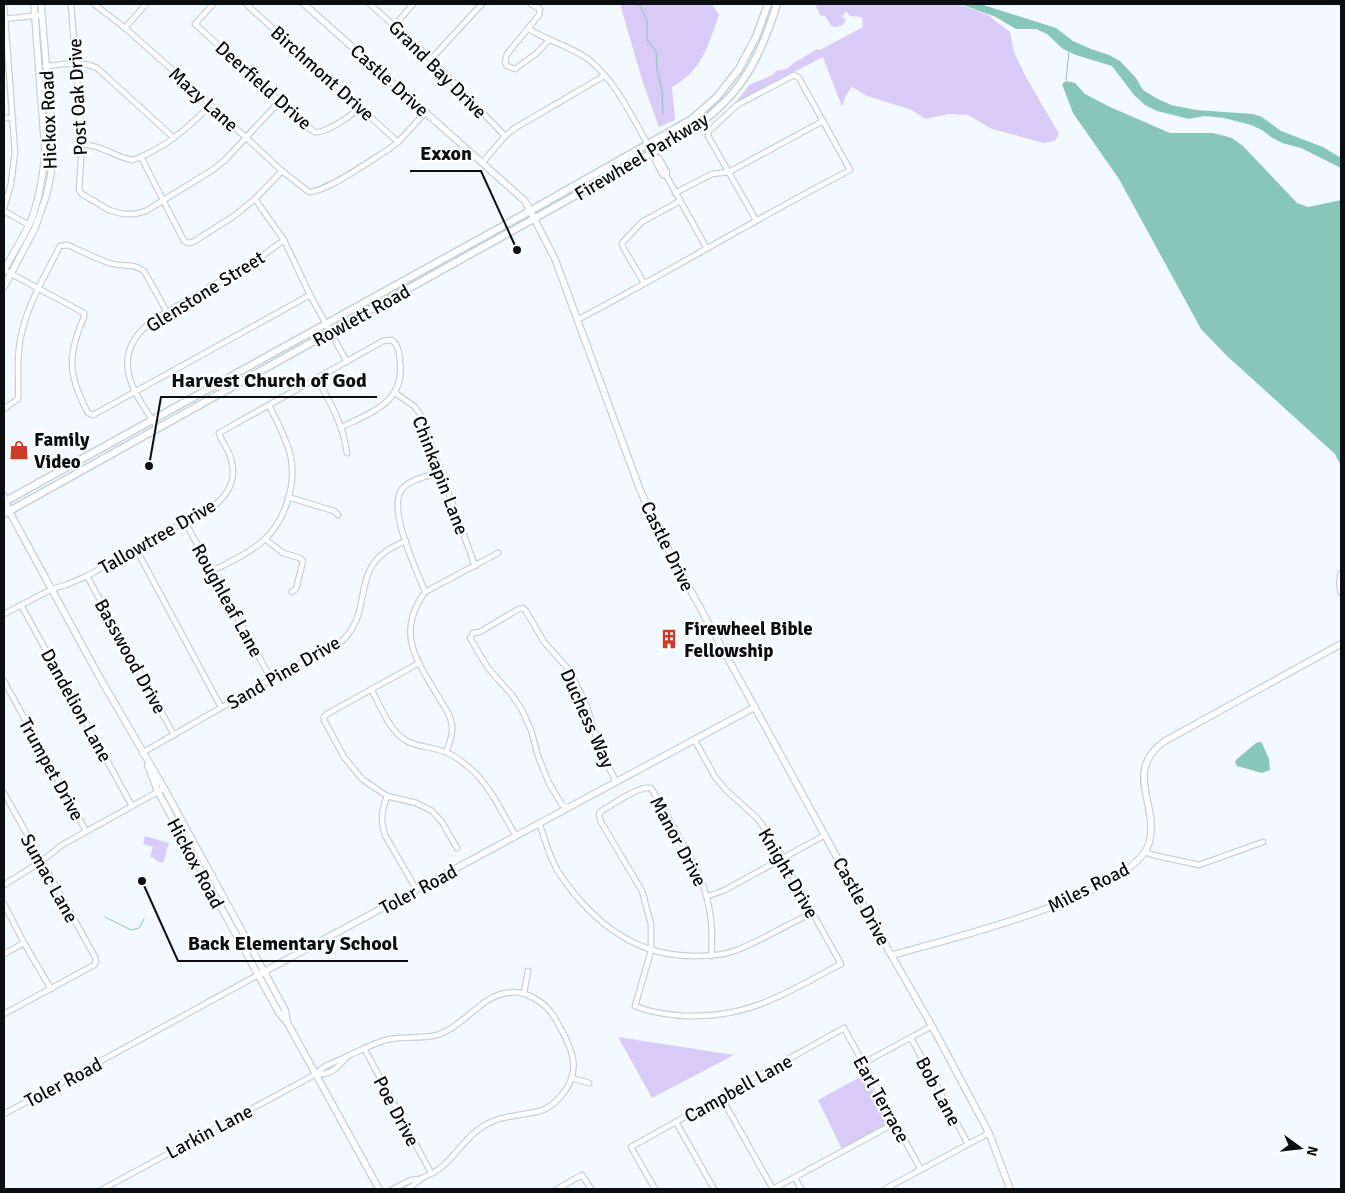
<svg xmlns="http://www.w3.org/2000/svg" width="1345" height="1193" font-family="Signika,sans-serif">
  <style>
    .green { fill: #d9cbf7 }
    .water { fill: #88c7b7 }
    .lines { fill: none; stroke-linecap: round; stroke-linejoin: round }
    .stream { stroke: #88c7b7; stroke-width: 1 }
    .minor-casing { stroke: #c5d1d9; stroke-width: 7 }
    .tertiary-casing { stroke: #c5d1d9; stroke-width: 8 }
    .secondary-casing { stroke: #c5d1d9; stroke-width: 9 }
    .minor { stroke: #fff; stroke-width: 4.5 }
    .tertiary { stroke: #fff; stroke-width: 5.5 }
    .secondary { stroke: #fff; stroke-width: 6 }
    .labels { text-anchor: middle; stroke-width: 4.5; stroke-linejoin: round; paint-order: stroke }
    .street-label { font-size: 19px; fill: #0a0e11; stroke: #fff }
    .poi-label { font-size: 19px; font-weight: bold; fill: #0a0e11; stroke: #fff; text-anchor: start }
    .leader { fill: none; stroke: #0a0e11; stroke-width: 2 }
    .callout-dot { fill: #0a0e11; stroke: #fff; stroke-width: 2 }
    .callout-label { font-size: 20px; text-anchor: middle; font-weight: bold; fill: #0a0e11; stroke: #fff; stroke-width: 4.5; stroke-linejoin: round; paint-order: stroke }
  </style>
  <rect width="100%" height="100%" fill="#f3faff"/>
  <g class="green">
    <path d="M 620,4 L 712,4 L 719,15 C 708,45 703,70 672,87 L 675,120 L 659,127 L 643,83 Z"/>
    <polygon points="817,4 958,4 988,15 1010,32 1014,52 1026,77 1059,134 1055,141 1044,143 992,129 968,115 949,114 925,119 912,110 867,96 852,87 846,95 842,107 823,57 736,102 749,85 773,75 776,71 786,69 794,63 817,49 820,50 863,27 862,17 850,16 846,11 842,17 846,20 843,25 835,27 831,26 826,17 820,15 816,6"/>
    <polygon points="145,836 169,843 163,863 156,861 154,858 150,857 153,847 143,844"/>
    <polygon points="618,1037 734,1055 652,1098"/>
    <polygon points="864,1075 890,1122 888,1124 842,1149 818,1100"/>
  </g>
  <g class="water">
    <polygon points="960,4 980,4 1056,28 1073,41 1091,49 1109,55 1120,61 1136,78 1143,90 1156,98 1171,105 1196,110 1253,114 1262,117 1281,131 1323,147 1341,158 1341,168 1301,148 1282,143 1271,137 1262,130 1251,125 1224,118 1204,116 1189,119 1157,111 1145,105 1134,95 1112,66 1076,55 1063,49 1047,34 1036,29 1016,29 996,17"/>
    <polygon points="1066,81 1075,83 1085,94 1110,107 1170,133 1213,133 1232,138 1243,146 1297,203 1308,207 1341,200 1341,466 1335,454 1226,355 1201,329 1119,179 1073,113 1062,84"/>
    <polygon points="1260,742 1262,743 1269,759 1270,770 1262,773 1237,766 1235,762 1237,759 1256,743"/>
  </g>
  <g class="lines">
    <g class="stream">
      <polyline points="639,4 647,20 647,40 656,51 657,69 662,91 663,114"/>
      <polyline points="1066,80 1069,52"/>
      <polyline points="105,917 131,930 139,928 144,919"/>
    </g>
    <defs>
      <g id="minor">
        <polyline points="4,4 15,152 11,184 4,208"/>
        <polyline points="71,4 82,144 79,190 82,194 109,210 123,214 135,214 146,211 214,169 225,160 280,101"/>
        <path d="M 94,4 L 125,28 L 185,81 L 282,171 L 309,192 C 326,192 373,159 389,149 L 398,142 L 426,112"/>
        <path d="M 213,4 L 195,24 L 314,132 C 326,134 352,115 360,107"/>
        <polyline points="246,4 398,142"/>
        <polyline points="370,4 431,59 505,136"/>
        <polyline points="531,4 540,9 539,15 507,54 505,62 507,66 515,69 537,53 549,40"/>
        <polyline points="4,19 42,15"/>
        <polyline points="395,25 413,4"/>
        <polyline points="125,28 146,4"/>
        <path d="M 529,29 C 548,41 570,46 588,59 C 614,79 632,116 648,145"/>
        <polyline points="431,59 482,4"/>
        <path d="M 45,66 C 62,65 81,60 97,68 L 174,138"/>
        <polyline points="4,118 13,118"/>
        <path d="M 82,144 C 102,145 114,157 133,160 C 163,149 189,128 210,105"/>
        <polyline points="655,156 655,160 663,175 666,175"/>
        <polyline points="141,157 184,241 188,243 193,242 234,216 255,199 282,171"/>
        <polyline points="656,158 659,158 667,172 666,175 707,249"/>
        <polyline points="482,163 505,136 515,128 604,76"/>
        <polyline points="675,193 712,174 729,172 823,121"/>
        <polyline points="255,199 284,240 310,295 347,362"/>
        <polyline points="4,211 29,225"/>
        <path d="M 4,270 L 84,313 L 84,317 C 67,356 68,375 88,413 L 93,415 L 310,295"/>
        <polyline points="644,283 623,247 622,243 642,222 680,201"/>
        <path d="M 577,320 C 669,272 757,218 850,170 L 799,78 L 794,75 L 737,105 L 708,132 L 708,136 L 756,220"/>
        <path d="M 317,379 C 331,403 343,425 347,453"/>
        <polyline points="395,393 414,406 420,414 475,566"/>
        <path d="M 4,409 L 18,399 C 19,382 17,365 19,348 C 23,311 44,278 60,246 L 68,245 C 81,251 95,258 109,263 C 121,267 134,263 144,271 L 167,312"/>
        <path d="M 158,428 C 130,388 107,353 156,318 L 254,262 L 284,240"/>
        <polyline points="288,497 334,511 338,515"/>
        <polyline points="185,522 271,679"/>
        <polyline points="265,539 283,553 300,558 303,561 296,589 292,592"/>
        <polyline points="136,549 221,707"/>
        <path d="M 212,571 C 230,562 250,553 265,539 C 285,520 296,486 291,458 C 287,439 277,422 269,405"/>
        <polyline points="87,576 174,735"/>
        <path d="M 425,592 C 417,570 387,510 402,489 C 410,479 429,476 441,472"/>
        <polyline points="21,605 132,806"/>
        <path d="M 4,614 L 52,589 L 66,585 L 87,576 L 215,505 C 233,490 238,473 228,451 C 225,445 221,440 219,433 L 383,341 L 392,340 C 398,345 400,354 400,362 C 405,402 372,412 342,427"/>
        <polyline points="419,663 327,714 324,717 324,720 344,757 362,779 387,796 416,803 432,811 442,822 457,848"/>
        <polyline points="4,681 86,831"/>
        <path d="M 371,689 C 380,705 389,730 405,740 C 417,748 432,746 445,752 C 454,755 464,763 471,769 C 491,787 502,813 516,836"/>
        <path d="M 694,739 L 715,777 L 726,790 L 757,818 L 768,833 L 841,964 C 787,992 751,1018 687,1016 C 670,1015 651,1013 635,1006 L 651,951 L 651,924 L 642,891 L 601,822 L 599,815 L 600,812 C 612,805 638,786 651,788 C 660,802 668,817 676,832 C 701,875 716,904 711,956"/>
        <path d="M 446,752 C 449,745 452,738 452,730 C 453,718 445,708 439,698 C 417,660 395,634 425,592 L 498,553"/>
        <path d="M 142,753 L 271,679 L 342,641 C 378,606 344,565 406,541"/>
        <polyline points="4,793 95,957 96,962 94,965 4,1014"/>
        <path d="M 387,796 C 382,810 380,820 385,835 L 416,889"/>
        <polyline points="569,807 562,805 549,783 538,756 531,730 522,710 512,695 488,668 470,638 473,633 480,632 517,610 523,608 526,611 544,642 570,671 587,707 599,746 616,782"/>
        <path d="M 539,823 C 545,839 550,859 559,873 C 592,922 635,957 696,956 C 709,956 725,955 737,950 C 763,940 787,924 813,913"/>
        <polyline points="1145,852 1153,855 1199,865 1263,842"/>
        <polyline points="4,885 42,861 62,845 161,790"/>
        <polyline points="708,896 725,890 825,835"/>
        <polyline points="4,904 24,943 51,989"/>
        <polyline points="4,954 24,943"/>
        <polyline points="524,993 528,971"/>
        <polyline points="911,1038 968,1144"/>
        <polyline points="364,1048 431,1173"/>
        <polyline points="862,1064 932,1026"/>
        <path d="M 316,1074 C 330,1076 338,1067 347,1057"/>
        <polyline points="572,1078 589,1083"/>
        <polyline points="721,1097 773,1189"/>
        <polyline points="4,1114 258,975"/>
        <polyline points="676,1122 714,1189"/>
        <polyline points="795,1178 801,1189"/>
        <path d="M 103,1189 L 316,1074 C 325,1064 336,1062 348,1056 C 362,1050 375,1042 390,1039 C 404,1037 418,1038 432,1036 C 461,1031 479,997 506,993 C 526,989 547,1003 556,1020 C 571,1046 584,1070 561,1096 C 556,1102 549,1108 540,1111 C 520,1116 500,1115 482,1127 C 464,1138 455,1158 439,1169 C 434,1173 428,1175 422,1178 C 417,1181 413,1186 407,1189"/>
        <polyline points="393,1189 411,1180 420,1179"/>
        <polyline points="557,1189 582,1175 591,1189"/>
        <polyline points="655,1189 631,1147 844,1028 921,1170"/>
        <polyline points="773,1189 895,1123"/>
        <polyline points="885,1189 989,1133"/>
      </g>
      <g id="tertiary">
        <polyline points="304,4 525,201 555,259 639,487 657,529 874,925 932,1026 989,1133 1010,1189"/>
        <path d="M 4,270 C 12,255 22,240 29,225 C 39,202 43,177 45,152 L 34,4"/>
        <polyline points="4,287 35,228 46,197 51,174 52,134 41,4"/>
        <polyline points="4,496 9,511 100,678 164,788 285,1010 287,1022"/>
        <polyline points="1341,574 1340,583 1341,592"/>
        <polyline points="148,766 158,792 279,1013 287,1022 379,1189"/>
        <path d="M 892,955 C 942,941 1134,895 1149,843 C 1160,805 1122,771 1165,741 L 1341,644"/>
        <polyline points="258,975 755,707"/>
      </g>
      <g id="secondary">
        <polyline points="4,502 530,211 692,119 717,97 739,69 756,37 768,4"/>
        <path d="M 4,514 L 684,135 C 738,99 758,65 777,4"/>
      </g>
    </defs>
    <use href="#minor" class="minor-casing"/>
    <use href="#tertiary" class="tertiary-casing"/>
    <use href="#secondary" class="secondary-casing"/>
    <use href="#minor" class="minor"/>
    <use href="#tertiary" class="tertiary"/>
    <use href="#secondary" class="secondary"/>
  </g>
  <defs>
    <symbol id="shop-bare" viewBox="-9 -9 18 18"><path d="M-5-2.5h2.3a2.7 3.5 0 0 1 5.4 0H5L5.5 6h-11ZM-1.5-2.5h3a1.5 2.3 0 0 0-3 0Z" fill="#c83c29" stroke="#fff" stroke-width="2.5" paint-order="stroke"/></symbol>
    <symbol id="building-bare" viewBox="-9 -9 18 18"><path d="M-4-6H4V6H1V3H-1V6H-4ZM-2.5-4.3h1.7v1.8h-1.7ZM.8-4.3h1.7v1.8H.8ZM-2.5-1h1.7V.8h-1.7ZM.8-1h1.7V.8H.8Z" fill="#c83c29" stroke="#fff" stroke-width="2.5" paint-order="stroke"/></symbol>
  </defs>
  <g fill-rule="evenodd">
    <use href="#shop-bare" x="5" y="436" width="28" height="28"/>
    <use href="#building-bare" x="655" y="625" width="28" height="28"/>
  </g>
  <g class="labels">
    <g class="street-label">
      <text transform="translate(438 69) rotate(45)" y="7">Grand Bay Drive</text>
      <text transform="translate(323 73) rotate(42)" y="7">Birchmont Drive</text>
      <text transform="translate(390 80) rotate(42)" y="7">Castle Drive</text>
      <text transform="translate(264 85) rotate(42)" y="7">Deerfield Drive</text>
      <text transform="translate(77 97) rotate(-93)" y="7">Post Oak Drive</text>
      <text transform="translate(204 99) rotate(42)" y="7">Mazy Lane</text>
      <text transform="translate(48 120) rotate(-92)" y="7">Hickox Road</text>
      <text transform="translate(641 156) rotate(-31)" y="7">Firewheel Parkway</text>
      <text transform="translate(205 291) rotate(-32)" y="7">Glenstone Street</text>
      <text transform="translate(361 315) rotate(-29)" y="7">Rowlett Road</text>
      <text transform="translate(441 475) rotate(69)" y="7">Chinkapin Lane</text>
      <text transform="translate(157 536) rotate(-30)" y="7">Tallowtree Drive</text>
      <text transform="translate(668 546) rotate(64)" y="7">Castle Drive</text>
      <text transform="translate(228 600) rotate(61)" y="7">Roughleaf Lane</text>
      <text transform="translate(131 656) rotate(61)" y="7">Basswood Drive</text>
      <text transform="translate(283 672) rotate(-30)" y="7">Sand Pine Drive</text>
      <text transform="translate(77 705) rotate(61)" y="7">Dandelion Lane</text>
      <text transform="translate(588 718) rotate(66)" y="7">Duchess Way</text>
      <text transform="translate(52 769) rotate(61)" y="7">Trumpet Drive</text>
      <text transform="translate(679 841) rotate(62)" y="7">Manor Drive</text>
      <text transform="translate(196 863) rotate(62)" y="7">Hickox Road</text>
      <text transform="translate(789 873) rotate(60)" y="7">Knight Drive</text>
      <text transform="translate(50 878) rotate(61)" y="7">Sumac Lane</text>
      <text transform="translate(1088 887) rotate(-27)" y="7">Miles Road</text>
      <text transform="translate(418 889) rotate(-28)" y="7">Toler Road</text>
      <text transform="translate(862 901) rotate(61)" y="7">Castle Drive</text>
      <text transform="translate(63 1082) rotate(-28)" y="7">Toler Road</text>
      <text transform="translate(738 1088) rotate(-29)" y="7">Campbell Lane</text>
      <text transform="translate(939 1091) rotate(62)" y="7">Bob Lane</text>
      <text transform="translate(882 1099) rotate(61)" y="7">Earl Terrace</text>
      <text transform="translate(397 1111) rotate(62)" y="7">Poe Drive</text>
      <text transform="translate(209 1131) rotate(-28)" y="7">Larkin Lane</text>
    </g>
    <g class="poi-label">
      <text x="34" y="446">Family<tspan x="34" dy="22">Video</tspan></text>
      <text x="684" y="635">Firewheel Bible<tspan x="684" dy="22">Fellowship</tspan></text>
    </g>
  </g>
  <path class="leader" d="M517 250L481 171H410M149 466L161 397H377M142 881L178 961H408"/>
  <g class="callout-dot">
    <circle cx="517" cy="250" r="5"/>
    <circle cx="149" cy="466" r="5"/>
    <circle cx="142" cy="881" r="5"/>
  </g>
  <g class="callout-label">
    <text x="446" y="160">Exxon</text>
    <text x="269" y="387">Harvest Church of God</text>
    <text x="293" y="950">Back Elementary School</text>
  </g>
  <rect width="1345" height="1193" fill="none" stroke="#0a0e11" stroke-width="10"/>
  <g transform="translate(1300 1148) rotate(105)" stroke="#ffffff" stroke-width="4" paint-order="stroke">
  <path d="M0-4L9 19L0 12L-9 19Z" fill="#0a0e11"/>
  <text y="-8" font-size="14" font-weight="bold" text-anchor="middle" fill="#0a0e11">N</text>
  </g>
</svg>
